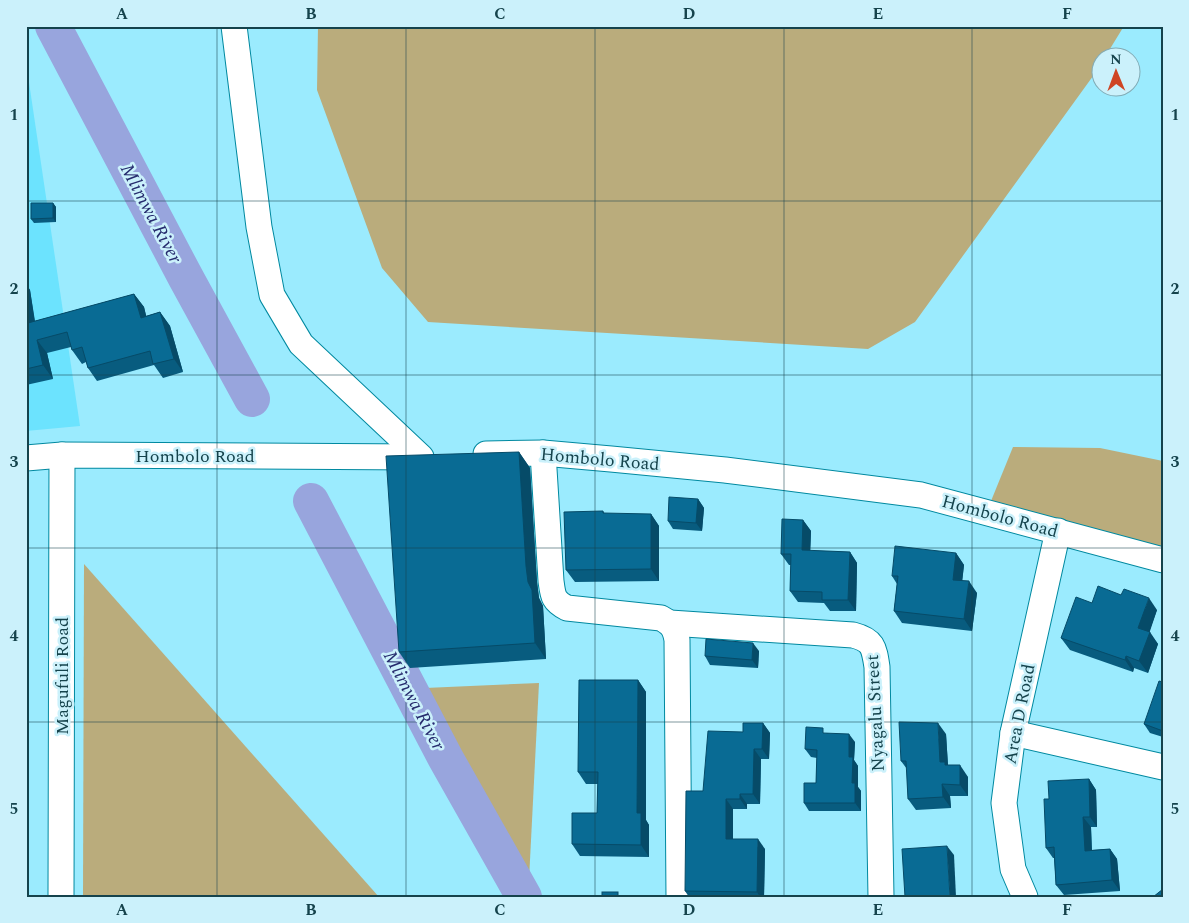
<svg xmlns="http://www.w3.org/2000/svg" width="1189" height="923" font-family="Spectral,serif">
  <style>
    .built { fill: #6ce3fe }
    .grass { fill: #baac7c }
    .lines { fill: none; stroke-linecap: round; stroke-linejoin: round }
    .river { stroke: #98a5dd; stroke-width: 36 }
    .minor-casing { stroke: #0089a0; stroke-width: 27 }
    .minor { stroke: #fff; stroke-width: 25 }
    .wall { fill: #085c7f }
    .shaded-wall { fill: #064b68 }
    .building { fill: #096b94; stroke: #064b68 }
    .grid { fill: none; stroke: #15434c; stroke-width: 1; stroke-opacity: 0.55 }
    .labels { text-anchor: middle; stroke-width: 5; stroke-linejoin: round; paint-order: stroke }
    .street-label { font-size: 18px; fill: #15434c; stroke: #cbf1fb }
    .water-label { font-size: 19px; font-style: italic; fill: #262c6e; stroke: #cbf1fb }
    .neatline { fill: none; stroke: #15434c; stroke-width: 2 }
    .grid-label { font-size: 16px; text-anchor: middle; font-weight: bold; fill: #15434c }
  </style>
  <rect width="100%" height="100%" fill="#9bebfe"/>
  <polygon class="built" points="26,62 80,426 26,431"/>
  <g class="grass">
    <polygon points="318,26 1124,26 1105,57 1102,58 1101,65 915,322 868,349 428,322 382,268 317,90"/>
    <polygon points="1013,447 1100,448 1163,461 1163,547 991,501"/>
    <polygon points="84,564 379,897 83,897"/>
    <polygon points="539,683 529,880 425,688"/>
  </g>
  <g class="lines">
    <g class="river">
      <polyline points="53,26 186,278 252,399"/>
      <polyline points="311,501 446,759 524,897"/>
    </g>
    <defs>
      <g id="minor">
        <polyline points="234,26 259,227 272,295 301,344 421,457"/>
        <path d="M 543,453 L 551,581 C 553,596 553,601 567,608 L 661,618 C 672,624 675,628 677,640 L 679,897"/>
        <polyline points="486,454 543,453 611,459 725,470 921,495 1163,560"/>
        <polyline points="26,458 62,455 419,457"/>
        <path d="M 670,623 L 853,635 C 873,640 874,647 877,667 L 881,897"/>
        <polyline points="1013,733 1163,767"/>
        <polyline points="61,897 62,455"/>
        <polyline points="1025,897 1013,869 1004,803 1013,733 1058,531"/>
      </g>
    </defs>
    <use href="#minor" class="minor-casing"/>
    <use href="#minor" class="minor"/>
  </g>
  <g class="wall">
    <polygon points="53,203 56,207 56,222 34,223 31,219"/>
    <polygon points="26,284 30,290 35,321 134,294 144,307 146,316 160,312 170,326 183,372 163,378 154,365 97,381 88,368 86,362 82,364 72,350 71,347 47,353 53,379 26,385"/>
    <polygon points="519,452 530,468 537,582 539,598 543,606 546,659 410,668 399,652"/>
    <polygon points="698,499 704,508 702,531 673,529 668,521"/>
    <polygon points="603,511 605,514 651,514 659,526 659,581 575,582 566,570"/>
    <polygon points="803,520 811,531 810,551 850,552 857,563 856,611 830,611 824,603 798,602 790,591 791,565 789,565 781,554"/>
    <polygon points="956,553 964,565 962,581 977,593 972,631 902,623 894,611 897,584 892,576"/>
    <polygon points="1092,603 1157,610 1149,632 1158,644 1148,673 1134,668 1133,672 1070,650 1061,638"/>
    <polygon points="759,651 758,668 710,665 705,656"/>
    <polygon points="638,680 646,692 646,820 649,825 649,857 580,856 572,844 597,813 598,784 586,784 578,772"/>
    <polygon points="1163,682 1163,737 1150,733 1144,724"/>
    <polygon points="763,723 770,733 769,759 761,759 760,804 747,804 747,809 733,809 733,839 765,849 764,897 689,897 685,891 703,791 743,732"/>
    <polygon points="827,733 855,742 854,760 858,766 858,787 861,791 861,811 809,811 804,803 816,783 817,758 811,757 805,749"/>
    <polygon points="946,734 948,765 968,777 968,796 950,796 951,808 916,810 908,799 907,769 901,761"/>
    <polygon points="1089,779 1096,790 1097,827 1091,827 1092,850 1110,849 1117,859 1120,891 1064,895 1056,885 1054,858 1053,858 1046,848 1049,799"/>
  </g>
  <g class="shaded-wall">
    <polygon points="53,203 56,207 56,222 53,218"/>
    <polygon points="26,284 30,290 37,337 28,323 26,311"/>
    <polygon points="134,294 144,307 150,331 141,318"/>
    <polygon points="160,312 170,326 183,372 174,359"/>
    <polygon points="37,340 47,353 53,379 43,365"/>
    <polygon points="519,452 530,468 537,582 539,598 543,606 546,659 535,643 528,582 526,566"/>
    <polygon points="698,499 704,508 702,531 696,523"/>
    <polygon points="651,514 659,526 659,581 651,569"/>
    <polygon points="803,520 811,531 810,561 802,550"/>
    <polygon points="850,552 857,563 856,611 848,600"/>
    <polygon points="956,553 964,565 961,592 953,580"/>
    <polygon points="969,581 977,593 972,631 964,619"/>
    <polygon points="1149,598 1157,610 1147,640 1138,628"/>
    <polygon points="1150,632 1158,644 1148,673 1139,661"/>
    <polygon points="753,643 759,651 758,668 752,660"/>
    <polygon points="1126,656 1134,668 1133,672 1125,660"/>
    <polygon points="638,680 646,692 646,820 649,825 649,857 641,845 637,813"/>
    <polygon points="763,723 770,733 769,759 762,749"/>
    <polygon points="938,723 946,734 948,766 940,762"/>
    <polygon points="849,734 855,742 854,760 858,766 858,787 861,791 861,811 855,803 849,757"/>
    <polygon points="754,749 761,759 760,804 753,794"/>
    <polygon points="960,765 968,777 968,796 960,785"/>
    <polygon points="1089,779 1096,790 1097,827 1090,817"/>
    <polygon points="942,784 950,796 951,808 943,797"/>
    <polygon points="740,794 747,804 747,809 740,799"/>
    <polygon points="726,799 733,809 733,849 726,839"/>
    <polygon points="1083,817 1091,827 1092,861 1085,851"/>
    <polygon points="758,839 765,849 764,897 760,897 757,892"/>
    <polygon points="947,846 954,855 956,897 950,897"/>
    <polygon points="1110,849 1117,859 1120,891 1112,880"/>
  </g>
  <g class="building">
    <polygon points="31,203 53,203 53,218 31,219"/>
    <polygon points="134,294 141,318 160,312 174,359 153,364 150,351 88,368 82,347 72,350 67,332 37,340 43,365 26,369 26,311 28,323"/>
    <polygon points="519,452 526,566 528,582 532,590 535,643 399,652 386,456"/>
    <polygon points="669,497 698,499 696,523 668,521"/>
    <polygon points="603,511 603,513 651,514 651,569 566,570 564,512"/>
    <polygon points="782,519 803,520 802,550 850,552 848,600 822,600 822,592 790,591 791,554 781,554"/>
    <polygon points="895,546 956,553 953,580 969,581 964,619 894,611 898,576 892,576"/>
    <polygon points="1098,586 1121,595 1124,589 1149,598 1138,628 1150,632 1139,661 1126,656 1125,660 1061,638 1076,597 1092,603"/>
    <polygon points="706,639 753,643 752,660 705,656"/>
    <polygon points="579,680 638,680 637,813 641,813 641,845 572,844 572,813 597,813 598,772 578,772"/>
    <polygon points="1159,681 1163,682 1163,731 1144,724"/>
    <polygon points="899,722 938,723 940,762 945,762 945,765 960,765 960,785 942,784 943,797 908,799 906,761 901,761"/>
    <polygon points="743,723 763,723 762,749 754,749 753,794 740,794 740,799 726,799 726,839 758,839 757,892 685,891 686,791 703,791 708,731 743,732"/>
    <polygon points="806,727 823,728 823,733 849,734 849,757 853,757 852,783 855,783 855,803 804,803 804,783 816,783 817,750 805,749"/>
    <polygon points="1089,779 1090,817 1083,817 1085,851 1110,849 1112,880 1056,885 1054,847 1046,848 1044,799 1049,799 1048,781"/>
    <polygon points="947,846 950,897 905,897 902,849"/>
    <polygon points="1163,889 1163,897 1153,897"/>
    <rect x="602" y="892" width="16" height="5"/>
  </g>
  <path class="grid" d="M 217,26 L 217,897M 406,26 L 406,897M 595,26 L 595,897M 784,26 L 784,897M 972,26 L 972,897M 26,201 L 1163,201M 26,375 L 1163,375M 26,548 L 1163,548M 26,722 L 1163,722"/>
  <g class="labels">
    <g class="street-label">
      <text x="195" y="462">Hombolo Road</text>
      <text transform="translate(600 459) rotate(5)" y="6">Hombolo Road</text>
      <text transform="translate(1000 516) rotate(15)" y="6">Hombolo Road</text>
      <text transform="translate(62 676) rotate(-90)" y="6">Magufuli Road</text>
      <text transform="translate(875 713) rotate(-93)" y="6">Nyagalu Street</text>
      <text transform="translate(1019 714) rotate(-79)" y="6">Area D Road</text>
    </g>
    <g class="water-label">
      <text transform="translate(152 213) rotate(62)" y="7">Mlimwa River</text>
      <text transform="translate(415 700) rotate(62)" y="7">Mlimwa River</text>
    </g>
  </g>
  <rect width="1189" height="923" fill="none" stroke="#cbf1fb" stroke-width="55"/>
  <g transform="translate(1116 72) rotate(359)"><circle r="24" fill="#cbf1fb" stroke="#82abb5"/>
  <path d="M0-4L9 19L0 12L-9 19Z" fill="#cf4524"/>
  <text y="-8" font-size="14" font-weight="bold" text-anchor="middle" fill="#15434c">N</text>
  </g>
  <rect x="28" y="28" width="1134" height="868" class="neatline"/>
  <g class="grid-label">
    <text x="122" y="19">A</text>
    <text x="311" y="19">B</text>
    <text x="500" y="19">C</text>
    <text x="689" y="19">D</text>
    <text x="878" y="19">E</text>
    <text x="1067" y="19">F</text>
    <text x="14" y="120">1</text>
    <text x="1175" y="120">1</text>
    <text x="14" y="294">2</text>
    <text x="1175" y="294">2</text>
    <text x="14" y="467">3</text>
    <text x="1175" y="467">3</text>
    <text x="14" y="641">4</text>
    <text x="1175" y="641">4</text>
    <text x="14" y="814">5</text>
    <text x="1175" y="814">5</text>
    <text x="122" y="915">A</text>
    <text x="311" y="915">B</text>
    <text x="500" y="915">C</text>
    <text x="689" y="915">D</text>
    <text x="878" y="915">E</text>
    <text x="1067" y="915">F</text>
  </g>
</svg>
